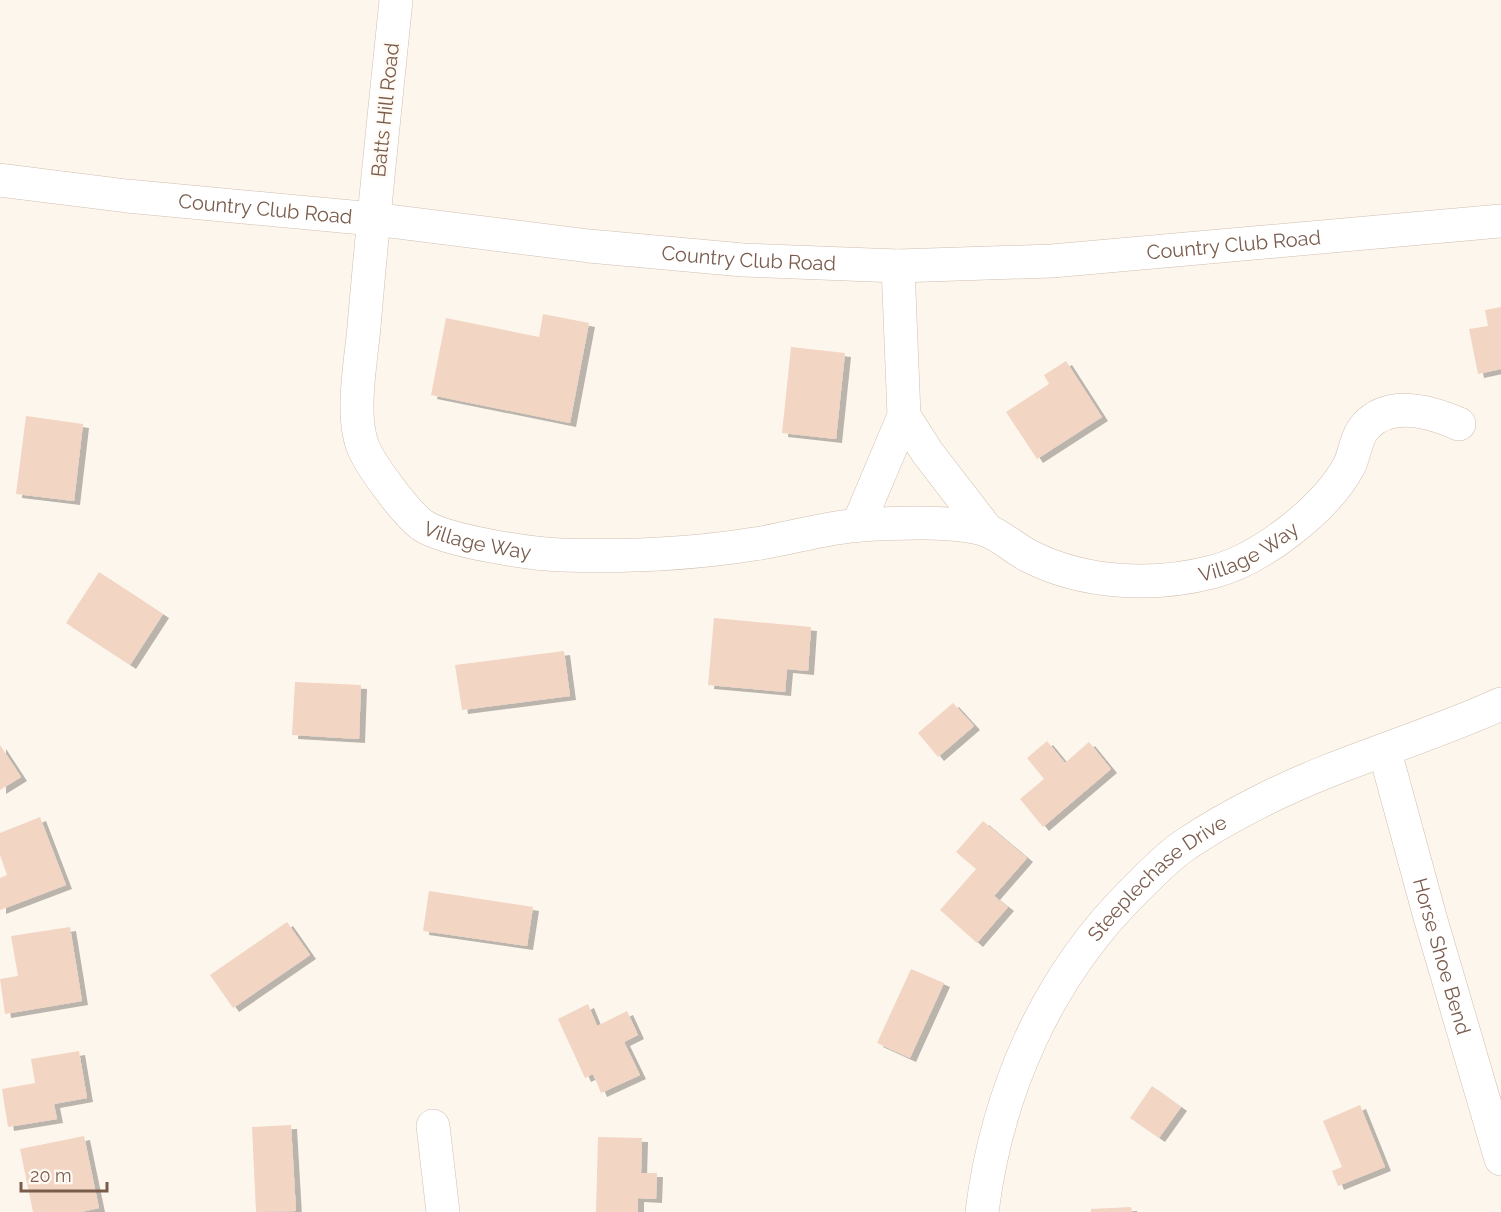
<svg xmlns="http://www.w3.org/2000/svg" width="1501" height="1212" font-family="Raleway,sans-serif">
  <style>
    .building { fill: #f3d5c3; filter: url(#shadow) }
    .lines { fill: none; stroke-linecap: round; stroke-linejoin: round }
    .minor-casing { stroke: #d1beb0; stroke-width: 34 }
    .minor { stroke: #fff; stroke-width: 33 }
    .labels { text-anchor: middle; stroke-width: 4.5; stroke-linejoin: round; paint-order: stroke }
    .street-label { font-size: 20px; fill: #7a5c4d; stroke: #fffaf3 }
  </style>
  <defs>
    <filter id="shadow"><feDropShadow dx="6" dy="4" stdDeviation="0" flood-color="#0004"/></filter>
  </defs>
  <rect width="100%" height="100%" fill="#fdf6ec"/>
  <g class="building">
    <polygon points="1501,307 1501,369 1478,374 1469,329 1488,326 1485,310"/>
    <polygon points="543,314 589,323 570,423 431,395 446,318 539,337"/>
    <polygon points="791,347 845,353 836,439 782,433"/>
    <polygon points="1066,361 1102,417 1037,459 1006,412 1049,384 1044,375"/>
    <polygon points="26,416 83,424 74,501 16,494"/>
    <polygon points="99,572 163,614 130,665 66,623"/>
    <polygon points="714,618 811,627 808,671 787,669 785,692 708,685"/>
    <polygon points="564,651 570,696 462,710 455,665"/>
    <polygon points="295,682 361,685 359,739 292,735"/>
    <polygon points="953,703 974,726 938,757 918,733"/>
    <polygon points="1047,741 1065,763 1089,742 1111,769 1043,827 1020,799 1044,779 1027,758"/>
    <polygon points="0,745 21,777 0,790"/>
    <polygon points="40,817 66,885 0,910 0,878 7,875 0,855 0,833"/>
    <polygon points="983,821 1027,858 994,896 1008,907 977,943 940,910 976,869 956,852"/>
    <polygon points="429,891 533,907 527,946 423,931"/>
    <polygon points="287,922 310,955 233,1008 210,975"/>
    <polygon points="70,927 82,1001 5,1014 0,979 18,976 11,936"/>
    <polygon points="911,969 944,983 910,1058 877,1043"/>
    <polygon points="588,1004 597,1026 627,1011 638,1035 624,1042 640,1075 601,1093 593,1074 585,1078 558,1019"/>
    <polygon points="79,1051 87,1098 54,1104 57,1119 8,1127 2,1089 35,1083 31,1059"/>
    <polygon points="1152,1086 1181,1107 1159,1138 1130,1118"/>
    <polygon points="1360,1105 1385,1167 1338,1186 1332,1171 1342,1167 1323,1121"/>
    <polygon points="291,1125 296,1211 256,1212 252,1127"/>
    <polygon points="84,1136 99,1208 81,1212 33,1212 20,1149"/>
    <polygon points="598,1137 642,1138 641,1173 657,1173 656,1199 638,1198 638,1212 596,1212"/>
    <polygon points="1131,1207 1132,1212 1091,1212 1091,1209"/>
  </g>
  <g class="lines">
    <defs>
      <g id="minor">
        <path id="s1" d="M 396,0 C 385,109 373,218 364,327 C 361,360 351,413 362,444 C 368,463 406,513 422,525 C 445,541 531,554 561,555 C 624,557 692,554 754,544 C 790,539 826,527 862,525 C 893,523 960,520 988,531 C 1003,537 1016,550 1031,557 C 1085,584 1154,587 1212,572 C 1260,560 1325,510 1349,466 C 1355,454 1356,437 1365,427 C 1389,399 1431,412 1459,424"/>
        <path id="s2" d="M 0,180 L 127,196 L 373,219 L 589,246 L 743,260 L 898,266 L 1052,261 L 1501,221"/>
        <polyline points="898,266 904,416 927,452 987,530"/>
        <polyline points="858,525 904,416"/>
        <path id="s3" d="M 1385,752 L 1430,917 L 1501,1159"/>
        <polyline points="433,1126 443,1212"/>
        <path id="s4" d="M 982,1212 C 997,1092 1046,979 1132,893 C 1148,877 1164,860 1182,847 C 1208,829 1237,813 1265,799 C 1341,761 1424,739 1501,704"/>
      </g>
    </defs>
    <use href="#minor" class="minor-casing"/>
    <use href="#minor" class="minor"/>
  </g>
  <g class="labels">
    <g class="street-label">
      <text transform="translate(385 110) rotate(-84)" y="7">Batts Hill Road</text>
      <text dy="7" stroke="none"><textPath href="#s2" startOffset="267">Country Club Road</textPath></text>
      <text dy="7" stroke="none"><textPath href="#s2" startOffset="1239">Country Club Road</textPath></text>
      <text dy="7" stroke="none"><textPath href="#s2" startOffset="753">Country Club Road</textPath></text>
      <text dy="7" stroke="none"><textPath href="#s1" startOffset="606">Village Way</textPath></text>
      <text dy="7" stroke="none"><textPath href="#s1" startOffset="1398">Village Way</textPath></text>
      <text dy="7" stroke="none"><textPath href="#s4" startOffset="388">Steeplechase Drive</textPath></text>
      <text dy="7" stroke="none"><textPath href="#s3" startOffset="212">Horse Shoe Bend</textPath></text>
    </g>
  </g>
  <path d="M21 1182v9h86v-9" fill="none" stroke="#7a5c4d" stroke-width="3"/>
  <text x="30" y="1182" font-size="18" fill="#7a5c4d" stroke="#fffaf3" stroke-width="4.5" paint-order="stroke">20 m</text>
</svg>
